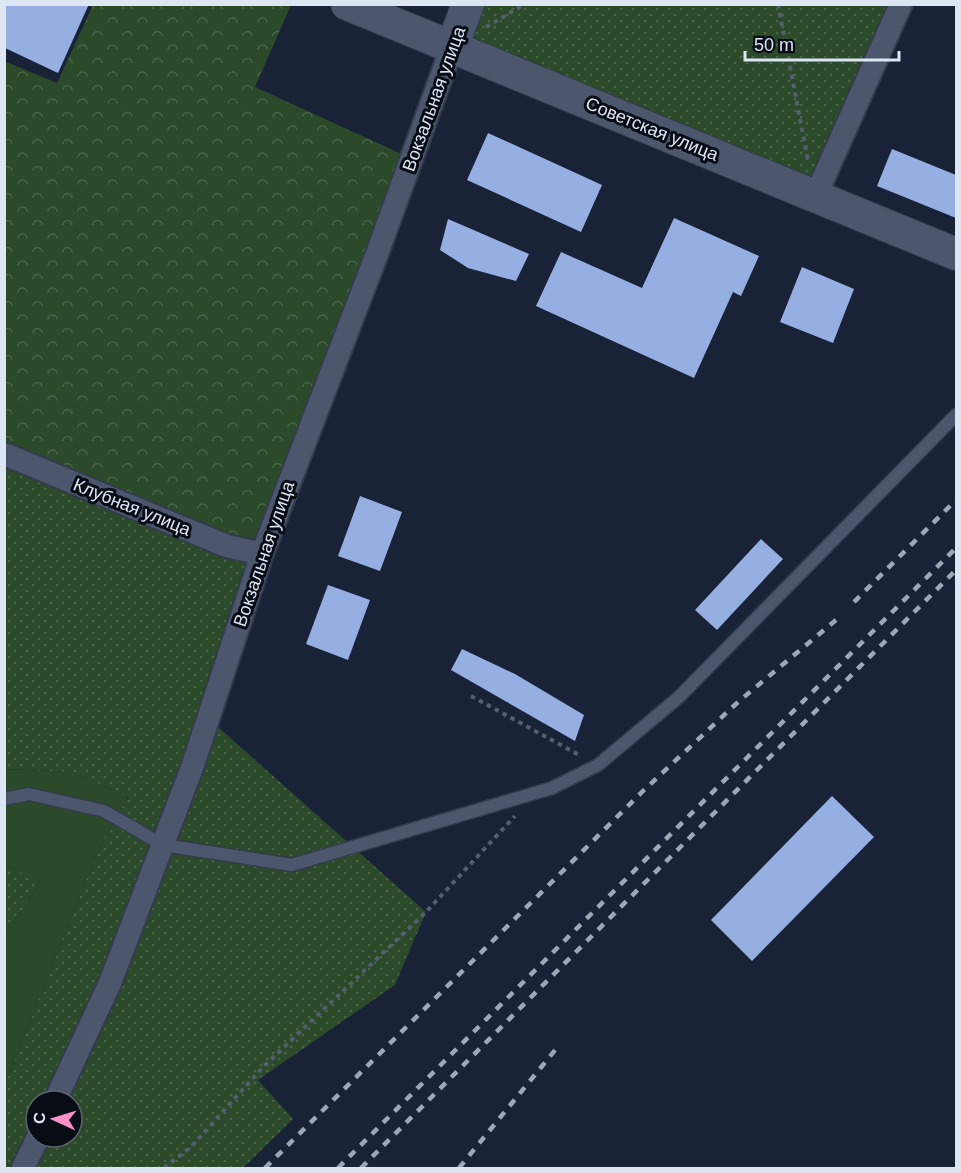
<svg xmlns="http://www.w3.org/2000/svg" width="961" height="1173" font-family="Helvetica,sans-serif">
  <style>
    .green { fill: #2a4a2a }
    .forest { fill: url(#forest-crowns) }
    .park { fill: url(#park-dots); fill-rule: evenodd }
    .building { fill: #96afe3 }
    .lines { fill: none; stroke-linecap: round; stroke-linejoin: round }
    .lane-casing { stroke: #353b4c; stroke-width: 15 }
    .street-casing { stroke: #353b4c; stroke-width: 26 }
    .secondary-casing { stroke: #353b4c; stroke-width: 34 }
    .path { stroke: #555d70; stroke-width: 4; stroke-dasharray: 4.5 4.5; stroke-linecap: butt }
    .lane { stroke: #4c576e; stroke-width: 12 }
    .street { stroke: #4c576e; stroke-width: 22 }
    .secondary { stroke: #4c576e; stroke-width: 32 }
    .rail { stroke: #9fa7b7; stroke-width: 4.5; stroke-dasharray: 8 8; stroke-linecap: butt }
    .labels { text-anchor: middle; stroke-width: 6; stroke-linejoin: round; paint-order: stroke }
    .street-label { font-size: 18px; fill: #dee5f3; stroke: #080c15 }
  </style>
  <defs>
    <pattern id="forest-crowns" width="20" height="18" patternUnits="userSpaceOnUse" patternTransform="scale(1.5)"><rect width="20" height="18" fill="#2a4a2a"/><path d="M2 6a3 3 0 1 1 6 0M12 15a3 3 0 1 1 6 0" fill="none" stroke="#486449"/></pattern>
    <pattern id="park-dots" width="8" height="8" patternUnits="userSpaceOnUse" patternTransform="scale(1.5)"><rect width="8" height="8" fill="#2a4a2a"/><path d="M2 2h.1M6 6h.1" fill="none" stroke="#486449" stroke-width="1.8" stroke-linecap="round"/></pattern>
  </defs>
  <rect width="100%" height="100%" fill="#192237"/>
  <polygon class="green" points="5,769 73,772 128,797 99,848 5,1085 5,935 40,883 5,864"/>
  <polygon class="forest" points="93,5 291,5 255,87 406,156 262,554 5,452 4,61 57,83"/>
  <g class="park">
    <polygon points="468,5 901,5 815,197 452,47"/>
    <path d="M 5,458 L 262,554 L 209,719 L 426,912 L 395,985 L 258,1080 L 293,1119 L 243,1168 L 5,1168 L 5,1085 L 99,848 L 128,797 L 73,772 L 5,769 ZM 36,1101 L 72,1101 L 72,1137 L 36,1137 Z"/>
    <polygon points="5,864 40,883 5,935"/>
  </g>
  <g class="building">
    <polygon points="5,4 89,4 58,73 5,48"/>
    <polygon points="488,133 602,185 581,232 467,180"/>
    <polygon points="892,149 956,175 956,218 877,186"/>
    <polygon points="674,218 759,256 741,296 733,292 694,378 536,306 561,252 642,288"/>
    <polygon points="448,219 529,254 516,281 468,268 440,250"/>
    <polygon points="802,267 854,289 833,343 780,322"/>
    <polygon points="360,496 402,512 380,571 338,556"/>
    <polygon points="761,539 783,559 717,630 695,610"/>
    <polygon points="328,585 370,600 348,660 306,644"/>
    <polygon points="462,649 515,674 584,715 575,741 451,670"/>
    <polygon points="832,796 874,837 752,961 711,920"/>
  </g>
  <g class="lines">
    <defs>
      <polyline id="lane" points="4,799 29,794 104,811 163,845 292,865 552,788 598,765 679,697 956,415"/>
      <g id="street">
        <polyline points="815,197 901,4"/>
        <polyline points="4,454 227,546 262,554"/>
        <polyline points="55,1101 110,983 193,765 262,554 378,251 452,47"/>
        <polyline points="23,1168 38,1137"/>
      </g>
      <g id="secondary">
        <polyline points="347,4 956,254"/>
        <polyline points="452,47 468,4"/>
      </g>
    </defs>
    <use href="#lane" class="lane-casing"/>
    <use href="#street" class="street-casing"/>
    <use href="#secondary" class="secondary-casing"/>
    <g class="path">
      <polyline points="778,4 808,161"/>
      <polyline points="486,27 525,4"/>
      <polyline points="471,696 581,756"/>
      <polyline points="164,1168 192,1146 262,1068 426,912 515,816"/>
    </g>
    <use href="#lane" class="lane"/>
    <use href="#street" class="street"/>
    <use href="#secondary" class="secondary"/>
    <g class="rail">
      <polyline points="854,602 956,500"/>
      <polyline points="265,1168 644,790 738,702 836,620"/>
      <polyline points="338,1168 956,548"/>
      <polyline points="361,1168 956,570"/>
      <polyline points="459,1168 556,1049"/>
    </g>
  </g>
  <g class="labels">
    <g class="street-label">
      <text transform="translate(434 99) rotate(-70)" y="6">Вокзальная улица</text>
      <text transform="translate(652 129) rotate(22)" y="6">Советская улица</text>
      <text transform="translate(132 507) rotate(22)" y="6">Клубная улица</text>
      <text transform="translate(264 554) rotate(-71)" y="6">Вокзальная улица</text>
    </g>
  </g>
  <rect width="961" height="1173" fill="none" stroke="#dee5f3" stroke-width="12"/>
  <g transform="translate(54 1119) rotate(274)"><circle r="28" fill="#080c15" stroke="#5e636e" stroke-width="1.5"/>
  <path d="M0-4.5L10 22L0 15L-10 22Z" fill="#fa8fc8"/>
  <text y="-9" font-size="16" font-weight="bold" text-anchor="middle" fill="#dee5f3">С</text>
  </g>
  <path d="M745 51v9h154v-9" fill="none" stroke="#dee5f3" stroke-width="3"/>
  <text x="754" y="51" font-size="18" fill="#dee5f3" stroke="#080c15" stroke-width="4.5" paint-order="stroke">50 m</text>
</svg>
